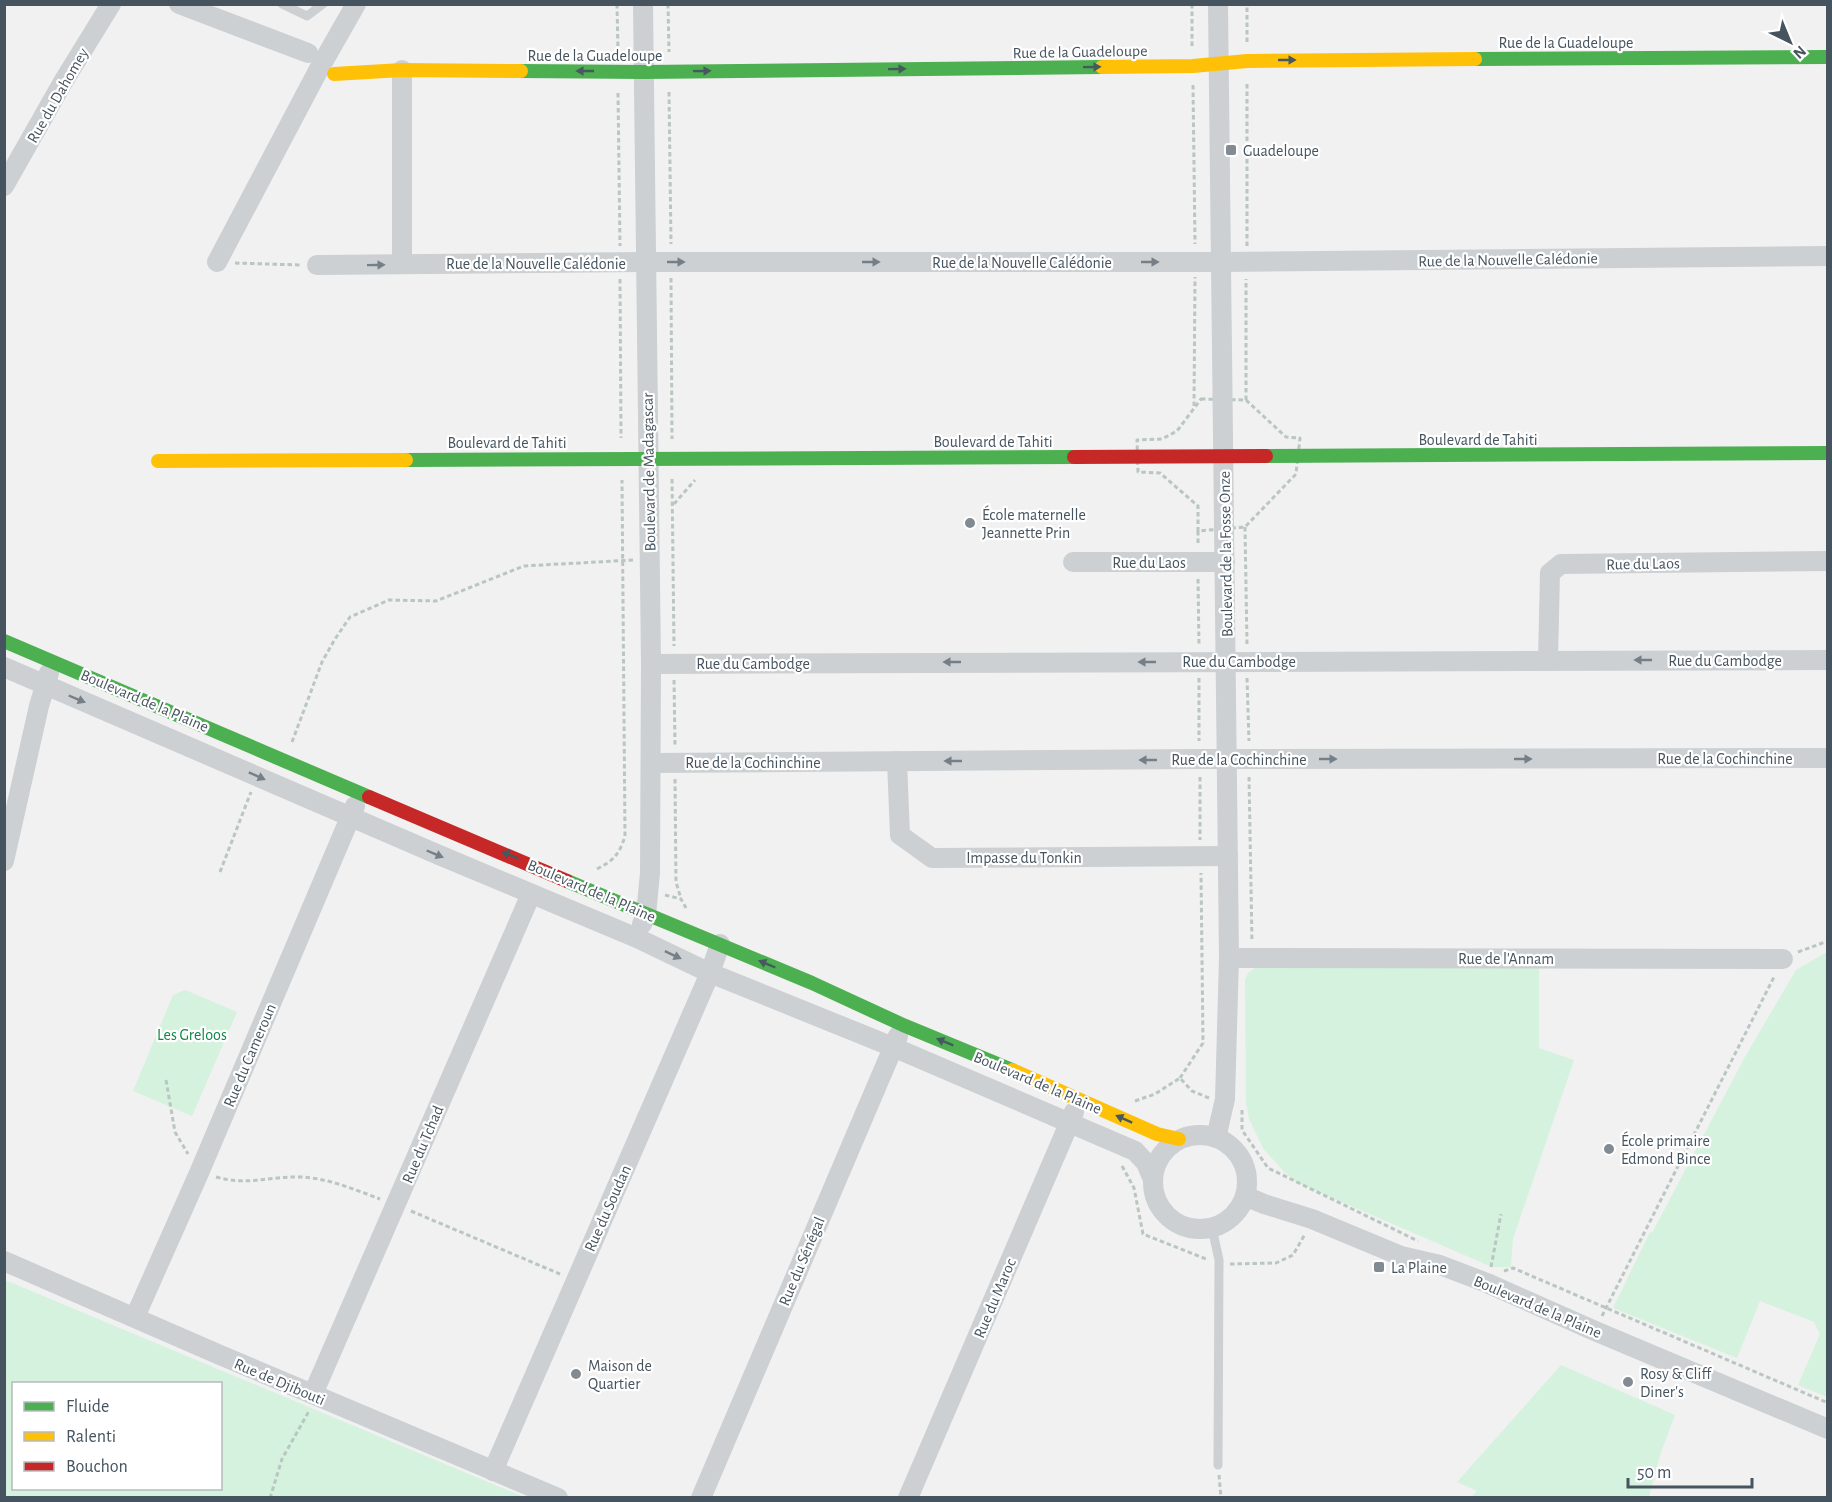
<svg xmlns="http://www.w3.org/2000/svg" width="1832" height="1502" font-family="'Alegreya Sans',sans-serif">
  <style>
    .green { fill: #d4f2de; fill-rule: evenodd }
    .lines { fill: none; stroke-linecap: round; stroke-linejoin: round }
    .path { stroke: #b9c6c1; stroke-width: 3; stroke-dasharray: 4.5 3; stroke-linecap: butt }
    .lane { stroke: #ccd0d2; stroke-width: 9 }
    .street { stroke: #ccd0d2; stroke-width: 20 }
    .fast { stroke: #4caf50; stroke-width: 14 }
    .slow { stroke: #ffc107; stroke-width: 14 }
    .jam { stroke: #c62828; stroke-width: 14 }
    .oneway { fill: #46595e }
    .oneway2 { fill: #757f87 }
    .poi-dot { fill: #828b92; stroke: #fff; stroke-width: 2 }
    .labels { text-anchor: middle; stroke-width: 4.5; stroke-linejoin: round; paint-order: stroke }
    .street-label { font-size: 16px; fill: #46545f; stroke: #fff }
    .poi-label { font-size: 16px; fill: #46545f; stroke: #fff; text-anchor: start }
    .park-label { font-size: 16px; fill: #108746; stroke: #fff }
  </style>
  <rect width="100%" height="100%" fill="#f1f1f1"/>
  <g class="green">
    <polygon points="1827,952 1827,1397 1798,1385 1820,1334 1814,1322 1760,1301 1737,1358 1613,1308 1650,1232 1652,1233 1746,1055 1796,970"/>
    <polygon points="1539,965 1539,1048 1574,1060 1513,1239 1511,1267 1492,1267 1298,1183 1285,1173 1263,1148 1249,1119 1246,1103 1245,980 1248,973 1257,966"/>
    <polygon points="185,990 237,1012 192,1116 133,1091 173,995"/>
    <path d="M 4,1280 L 5,1280 L 524,1497 L 5,1497 ZM 14,1384 L 220,1384 L 220,1488 L 14,1488 Z"/>
    <polygon points="1561,1365 1675,1415 1660,1455 1649,1497 1471,1497 1477,1491 1457,1482"/>
  </g>
  <g class="lines">
    <g class="path">
      <polyline points="617,4 618,51"/>
      <polyline points="668,4 669,52"/>
      <polyline points="1192,4 1192,46"/>
      <polyline points="1247,42 1247,4"/>
      <polyline points="1193,85 1195,244"/>
      <polyline points="669,92 671,244"/>
      <polyline points="618,93 620,246"/>
      <polyline points="1247,246 1247,81"/>
      <polyline points="235,263 300,265"/>
      <polyline points="671,278 672,439"/>
      <polyline points="620,279 621,438"/>
      <polygon points="1201,399 1246,400 1286,437 1300,438 1296,474 1245,527 1198,531 1198,506 1160,473 1138,472 1137,440 1162,439 1177,431"/>
      <polyline points="1246,400 1246,279"/>
      <polyline points="1194,406 1195,277"/>
      <polyline points="672,479 674,646"/>
      <polyline points="674,504 695,480"/>
      <polyline points="1245,527 1247,645"/>
      <polyline points="1198,531 1198,546"/>
      <polyline points="1198,579 1199,645"/>
      <polyline points="1199,678 1199,741"/>
      <polyline points="1247,678 1249,741"/>
      <polyline points="674,680 675,745"/>
      <polyline points="292,742 322,662 335,639 350,617 389,600 436,601 524,566 633,560"/>
      <polyline points="1200,777 1200,840"/>
      <polyline points="1249,777 1252,942"/>
      <polyline points="675,779 676,882 681,899"/>
      <path d="M 597,869 C 614,860 619,855 625,836 L 622,480"/>
      <polyline points="220,872 251,792"/>
      <polyline points="665,895 681,899 686,908"/>
      <polyline points="1798,952 1828,941"/>
      <polyline points="1180,1078 1203,1043 1201,873"/>
      <polyline points="166,1080 175,1132 188,1154"/>
      <polyline points="1135,1101 1155,1094 1180,1078 1192,1091 1209,1098"/>
      <polyline points="1242,1110 1242,1130 1268,1168 1418,1241"/>
      <polyline points="1122,1166 1134,1188 1143,1234 1206,1259"/>
      <path d="M 216,1177 C 248,1186 270,1176 300,1177 C 328,1178 353,1189 380,1199"/>
      <polyline points="411,1211 560,1274"/>
      <polyline points="1230,1264 1276,1263 1293,1255 1305,1234"/>
      <polyline points="1491,1267 1501,1214"/>
      <polyline points="1504,1271 1513,1268 1828,1403"/>
      <polyline points="1602,1316 1774,977"/>
      <polyline points="1219,1475 1221,1498"/>
      <polyline points="270,1498 282,1459 309,1411"/>
    </g>
    <g class="lane">
      <polyline points="282,4 307,16 323,4"/>
      <polyline points="1212,1228 1219,1260 1218,1465"/>
    </g>
    <g class="street">
      <polyline points="179,4 308,53"/>
      <polyline points="4,186 63,82 111,4"/>
      <polyline points="217,262 319,69 356,4"/>
      <polyline points="402,264 402,70"/>
      <polyline points="317,265 645,262 1220,262 1828,256"/>
      <polyline points="1073,562 1225,562"/>
      <polyline points="1548,660 1550,573 1561,564 1828,561"/>
      <polyline points="651,664 1828,660"/>
      <polyline points="4,667 439,855 637,938 710,973 893,1047 1135,1151 1146,1163 1152,1177"/>
      <polyline points="897,761 900,835 932,858 1228,856"/>
      <polyline points="651,763 1199,759 1828,758"/>
      <polyline points="4,861 39,706 49,673"/>
      <polyline points="642,924 646,915 650,873 651,664 643,4"/>
      <polyline points="1229,958 1783,959"/>
      <circle cx="1200" cy="1182" r="47"/>
      <polyline points="1216,1138 1225,1099 1229,958 1218,4"/>
      <polyline points="1245,1196 1264,1204 1312,1219 1401,1256 1440,1265 1487,1283 1595,1331 1828,1429"/>
      <polyline points="4,1261 220,1355 558,1498"/>
      <polyline points="135,1317 199,1173 355,806"/>
      <polyline points="313,1394 531,894"/>
      <polyline points="493,1471 710,973 720,944"/>
      <polyline points="701,1498 898,1036"/>
      <polyline points="908,1498 1074,1112"/>
    </g>
    <g class="fast">
      <polyline points="1475,59 1828,57"/>
      <polyline points="521,71 644,72 1102,67"/>
      <polyline points="1266,456 1828,453"/>
      <polyline points="406,460 1074,457"/>
      <polyline points="4,641 369,797"/>
      <polyline points="567,881 812,983 903,1025 1012,1070"/>
    </g>
    <g class="slow">
      <polyline points="1102,67 1193,66 1247,61 1475,59"/>
      <polyline points="334,74 402,70 521,71"/>
      <polyline points="158,461 406,460"/>
      <polyline points="1012,1070 1157,1134 1179,1139"/>
    </g>
    <g class="jam">
      <polyline points="1074,457 1266,456"/>
      <polyline points="369,797 567,881"/>
    </g>
  </g>
  <defs><path id="oneway-solid" d="M-6-.8H1V-3.2L6.5 0L1 3.2V.8H-6Z" transform="scale(1.5)"/></defs>
  <g class="oneway">
    <use href="#oneway-solid" transform="translate(1287 60)"/>
    <use href="#oneway-solid" transform="translate(1092 67) rotate(-1)"/>
    <use href="#oneway-solid" transform="translate(897 69) rotate(-1)"/>
    <use href="#oneway-solid" transform="translate(585 71) rotate(-180)"/>
    <use href="#oneway-solid" transform="translate(702 71) rotate(-1)"/>
    <use href="#oneway-solid" transform="translate(510 855) rotate(-157)"/>
    <use href="#oneway-solid" transform="translate(767 964) rotate(-157)"/>
    <use href="#oneway-solid" transform="translate(945 1042) rotate(-158)"/>
    <use href="#oneway-solid" transform="translate(1124 1119) rotate(-156)"/>
  </g>
  <g class="oneway2">
    <use href="#oneway-solid" transform="translate(676 262)"/>
    <use href="#oneway-solid" transform="translate(871 262)"/>
    <use href="#oneway-solid" transform="translate(1150 262)"/>
    <use href="#oneway-solid" transform="translate(376 265) rotate(-1)"/>
    <use href="#oneway-solid" transform="translate(1643 660) rotate(180)"/>
    <use href="#oneway-solid" transform="translate(952 662) rotate(180)"/>
    <use href="#oneway-solid" transform="translate(1147 662) rotate(180)"/>
    <use href="#oneway-solid" transform="translate(77 699) rotate(23)"/>
    <use href="#oneway-solid" transform="translate(1328 759)"/>
    <use href="#oneway-solid" transform="translate(1523 759)"/>
    <use href="#oneway-solid" transform="translate(1148 760) rotate(180)"/>
    <use href="#oneway-solid" transform="translate(953 761) rotate(180)"/>
    <use href="#oneway-solid" transform="translate(257 776) rotate(24)"/>
    <use href="#oneway-solid" transform="translate(435 854) rotate(23)"/>
    <use href="#oneway-solid" transform="translate(673 955) rotate(25)"/>
  </g>
  <g class="poi-dot">
    <rect x="1225" y="144" width="12" height="12" rx="3"/>
    <circle cx="970" cy="523" r="6"/>
    <circle cx="1609" cy="1149" r="6"/>
    <rect x="1373" y="1261" width="12" height="12" rx="3"/>
    <circle cx="576" cy="1374" r="6"/>
    <circle cx="1628" cy="1382" r="6"/>
  </g>
  <g class="labels">
    <g class="street-label">
      <text x="1566" y="48">Rue de la Guadeloupe</text>
      <text transform="translate(1080 51) rotate(-1)" y="6">Rue de la Guadeloupe</text>
      <text x="595" y="61">Rue de la Guadeloupe</text>
      <text transform="translate(57 95) rotate(-60)" y="6">Rue du Dahomey</text>
      <text transform="translate(1508 259) rotate(-1)" y="6">Rue de la Nouvelle Calédonie</text>
      <text x="1022" y="268">Rue de la Nouvelle Calédonie</text>
      <text x="536" y="269">Rue de la Nouvelle Calédonie</text>
      <text x="1478" y="445">Boulevard de Tahiti</text>
      <text x="993" y="447">Boulevard de Tahiti</text>
      <text x="507" y="448">Boulevard de Tahiti</text>
      <text transform="translate(648 472) rotate(-91)" y="6">Boulevard de Madagascar</text>
      <text transform="translate(1225 554) rotate(-91)" y="6">Boulevard de la Fosse Onze</text>
      <text x="1149" y="568">Rue du Laos</text>
      <text transform="translate(1643 563) rotate(-1)" y="6">Rue du Laos</text>
      <text x="1725" y="666">Rue du Cambodge</text>
      <text x="1239" y="667">Rue du Cambodge</text>
      <text x="753" y="669">Rue du Cambodge</text>
      <text transform="translate(145 700) rotate(23)" y="6">Boulevard de la Plaine</text>
      <text x="1725" y="764">Rue de la Cochinchine</text>
      <text x="1239" y="765">Rue de la Cochinchine</text>
      <text x="753" y="768">Rue de la Cochinchine</text>
      <text x="1024" y="863">Impasse du Tonkin</text>
      <text transform="translate(592 890) rotate(23)" y="6">Boulevard de la Plaine</text>
      <text x="1506" y="964">Rue de l'Annam</text>
      <text transform="translate(249 1055) rotate(-67)" y="6">Rue du Cameroun</text>
      <text transform="translate(1038 1082) rotate(23)" y="6">Boulevard de la Plaine</text>
      <text transform="translate(422 1144) rotate(-67)" y="6">Rue du Tchad</text>
      <text transform="translate(607 1208) rotate(-66)" y="6">Rue du Soudan</text>
      <text transform="translate(801 1261) rotate(-67)" y="6">Rue du Sénégal</text>
      <text transform="translate(994 1298) rotate(-67)" y="6">Rue du Maroc</text>
      <text transform="translate(1538 1306) rotate(23)" y="6">Boulevard de la Plaine</text>
      <text transform="translate(280 1381) rotate(23)" y="6">Rue de Djibouti</text>
    </g>
    <g class="poi-label">
      <text x="1243" y="156">Guadeloupe</text>
      <text x="982" y="520">École maternelle<tspan x="982" dy="18">Jeannette Prin</tspan></text>
      <text x="1621" y="1146">École primaire<tspan x="1621" dy="18">Edmond Bince</tspan></text>
      <text x="1391" y="1273">La Plaine</text>
      <text x="588" y="1371">Maison de<tspan x="588" dy="18">Quartier</tspan></text>
      <text x="1640" y="1379">Rosy &amp; Cliff<tspan x="1640" dy="18">Diner's</tspan></text>
    </g>
    <g class="park-label">
      <text x="192" y="1040">Les Greloos</text>
    </g>
  </g>
  <rect width="1832" height="1502" fill="none" stroke="#46545f" stroke-width="12"/>
  <rect x="12" y="1382" width="210" height="108" fill="#ffffff" stroke="#b5bbbf" stroke-width="1.5"/>
  <rect x="24" y="1402" width="30" height="9" fill="#4caf50" stroke="#b5bbbf" stroke-width="1.5"/>
  <text x="66" y="1412" font-size="18" fill="#46545f">Fluide</text>
  <rect x="24" y="1432" width="30" height="9" fill="#ffc107" stroke="#b5bbbf" stroke-width="1.5"/>
  <text x="66" y="1442" font-size="18" fill="#46545f">Ralenti</text>
  <rect x="24" y="1462" width="30" height="9" fill="#c62828" stroke="#b5bbbf" stroke-width="1.5"/>
  <text x="66" y="1472" font-size="18" fill="#46545f">Bouchon</text>
  <g transform="translate(1790 42) rotate(137)" stroke="#ffffff" stroke-width="4.5" paint-order="stroke">
  <path d="M0-4.5L10 22L0 15L-10 22Z" fill="#46545f"/>
  <text y="-9" font-size="16" font-weight="bold" text-anchor="middle" fill="#46545f">N</text>
  </g>
  <path d="M1628 1478v9h124v-9" fill="none" stroke="#46545f" stroke-width="3"/>
  <text x="1637" y="1478" font-size="18" fill="#46545f" stroke="#ffffff" stroke-width="4.5" paint-order="stroke">50 m</text>
</svg>
